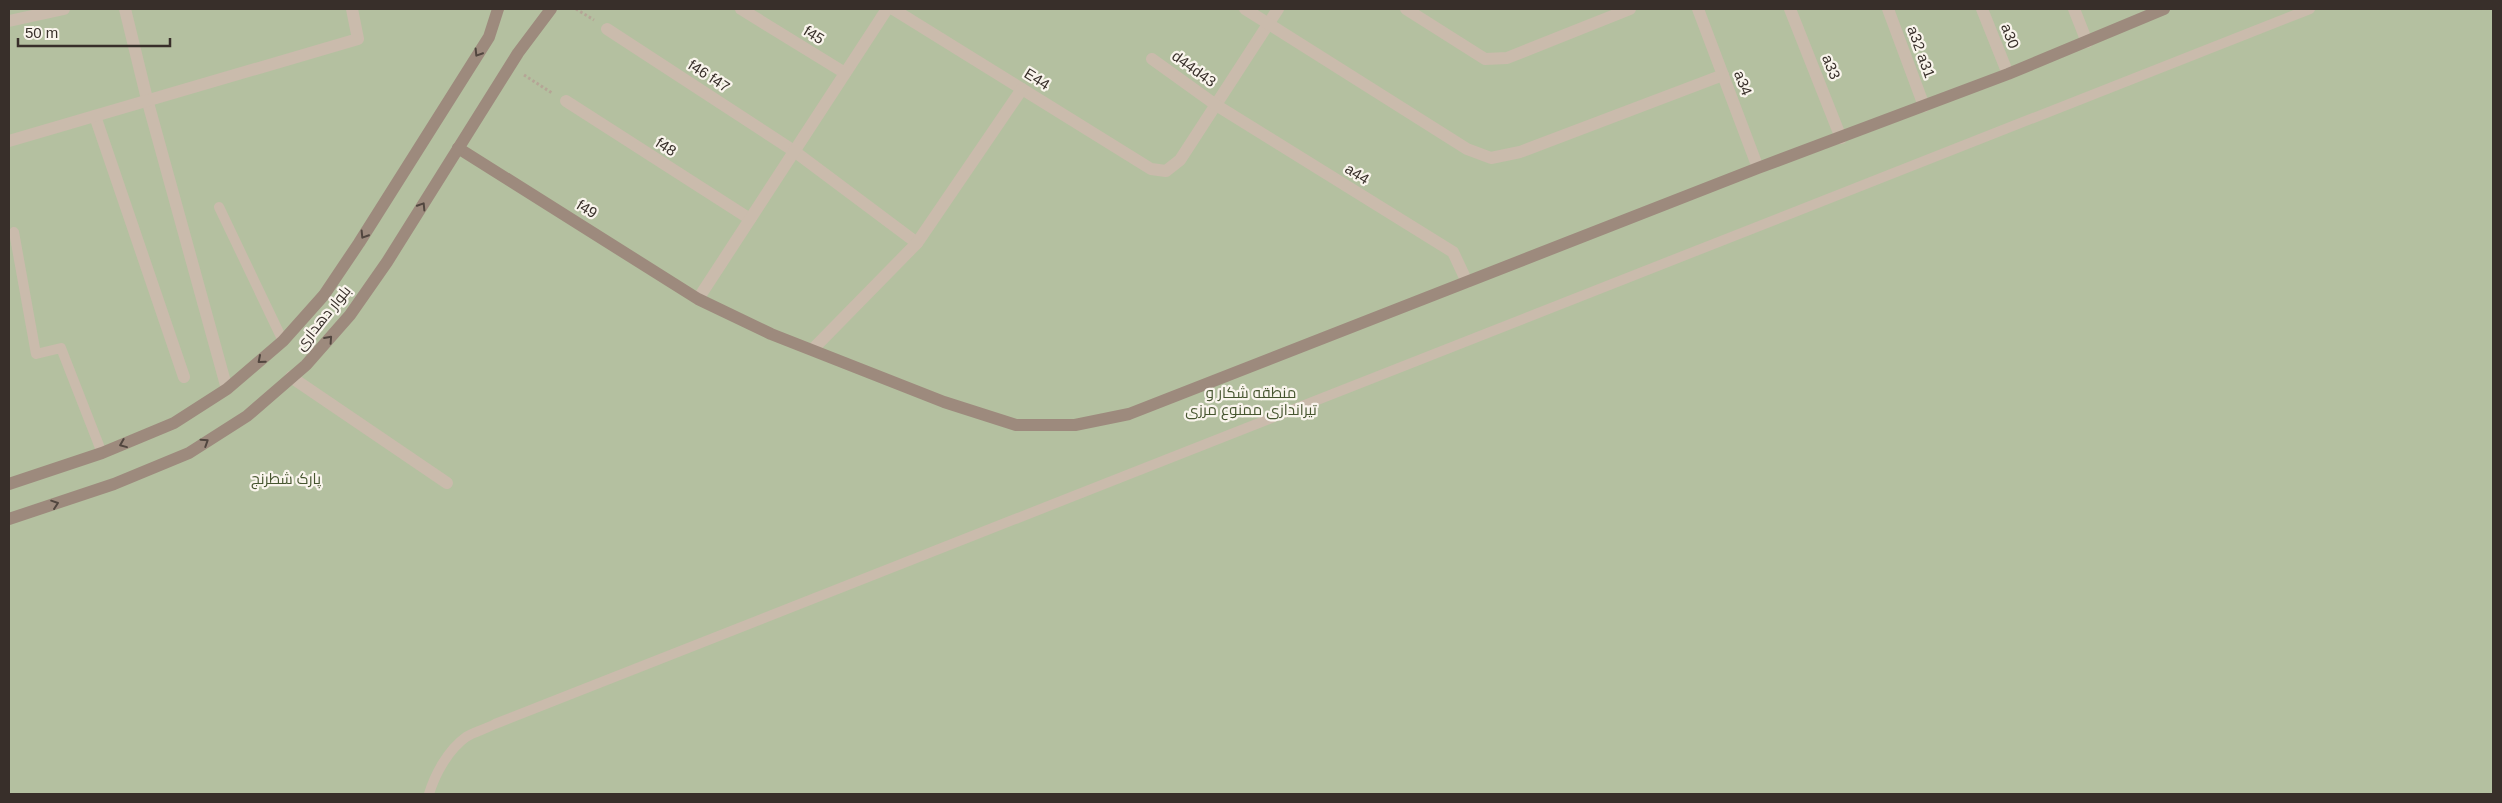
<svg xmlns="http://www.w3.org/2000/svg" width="2502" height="803" font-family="Helvetica,Cairo,sans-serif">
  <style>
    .green { fill: #b4c0a0 }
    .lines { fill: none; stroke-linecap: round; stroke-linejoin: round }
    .path { stroke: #b5a596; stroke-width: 3; stroke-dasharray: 2.5 2.5; stroke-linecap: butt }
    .lane { stroke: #cabbac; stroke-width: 10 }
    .street { stroke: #cabbac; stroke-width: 12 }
    .secondary { stroke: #9d8a7d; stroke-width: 12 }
    .oneway { stroke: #51463f }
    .labels { text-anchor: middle; stroke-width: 4.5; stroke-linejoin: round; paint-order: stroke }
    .street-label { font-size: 15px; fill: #382f2a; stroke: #f9f4ec }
    .park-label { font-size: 15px; fill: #46552f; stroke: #f9f4ec }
  </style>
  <rect width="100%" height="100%" fill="#f2eae0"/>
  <rect class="green" x="9" y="9" width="2484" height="785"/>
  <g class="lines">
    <g class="path">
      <polyline points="576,9 594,20"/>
      <polyline points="524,75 552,93"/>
    </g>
    <g class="lane">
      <polyline points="219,207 283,341"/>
      <polyline points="14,232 36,354 61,348 102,453"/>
      <path d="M 429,794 C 435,774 448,750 466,737 C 474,732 486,729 495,724 L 2310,9"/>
    </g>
    <g class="street">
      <polyline points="125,9 147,99 227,389"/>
      <polyline points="741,9 845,73"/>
      <polyline points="893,9 1151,169 1166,171 1180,160 1278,9"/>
      <polyline points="1245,9 1467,149 1491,158 1520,152 1723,75"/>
      <polyline points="1406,9 1485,59 1507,58 1630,9"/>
      <polyline points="1698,9 1758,168"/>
      <polyline points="1790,9 1841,138"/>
      <polyline points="1888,9 1924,106"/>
      <polyline points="1982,9 2008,74"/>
      <polyline points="2074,9 2087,42"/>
      <polyline points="9,21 64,9"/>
      <polyline points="607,29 794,151 917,243"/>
      <polyline points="1152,59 1216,105 1453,252 1467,282"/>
      <polyline points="566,101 750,219"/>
      <polyline points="95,116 184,377"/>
      <polyline points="9,141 358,39 352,9"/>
      <polyline points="698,299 887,9"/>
      <polyline points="812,350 917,243 1022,89"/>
      <polyline points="291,377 447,483"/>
    </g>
    <g class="secondary">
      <polyline points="458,148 698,299 771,334 944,402 1016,425 1075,425 1129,414 1758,168 2008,74 2164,9"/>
      <polyline points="9,484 102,453 174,423 227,389 283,341 324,295 359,243 489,37 498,9"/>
      <polyline points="9,519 114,484 189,453 247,416 306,365 350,315 387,262 518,53 551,9"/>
    </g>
  </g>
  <defs><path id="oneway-chevron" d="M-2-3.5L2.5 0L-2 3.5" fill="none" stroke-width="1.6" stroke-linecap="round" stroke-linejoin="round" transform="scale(1.25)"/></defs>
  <g class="oneway">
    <use href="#oneway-chevron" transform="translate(478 53) rotate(122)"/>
    <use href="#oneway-chevron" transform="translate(422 206) rotate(-58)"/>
    <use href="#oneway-chevron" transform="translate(364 235) rotate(122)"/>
    <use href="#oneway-chevron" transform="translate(329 339) rotate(-48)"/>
    <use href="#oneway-chevron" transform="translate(261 360) rotate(139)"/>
    <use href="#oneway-chevron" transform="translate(205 442) rotate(-33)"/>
    <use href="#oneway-chevron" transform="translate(123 444) rotate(158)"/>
    <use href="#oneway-chevron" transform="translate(55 504) rotate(-19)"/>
  </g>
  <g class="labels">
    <g class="street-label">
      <text transform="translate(814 35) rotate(32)" y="5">f45</text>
      <text transform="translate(2010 36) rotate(69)" y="5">a30</text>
      <text transform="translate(1921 52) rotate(70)" y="5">a32 a31</text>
      <text transform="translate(1831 67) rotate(68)" y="5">a33</text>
      <text transform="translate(1194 69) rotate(36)" y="5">d44d43</text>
      <text transform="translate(709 76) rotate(33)" y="5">f46 f47</text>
      <text transform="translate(1037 79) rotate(32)" y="5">E44</text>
      <text transform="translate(1743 83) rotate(69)" y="5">a34</text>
      <text transform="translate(666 147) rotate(33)" y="5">f48</text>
      <text transform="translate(1357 174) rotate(32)" y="5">a44</text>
      <text transform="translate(587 209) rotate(32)" y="5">f49</text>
      <text transform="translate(323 318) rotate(-51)" y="5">بلوار دهداری</text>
    </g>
    <g class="park-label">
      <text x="1251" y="398">منطقه شکار و<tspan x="1251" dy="17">تیراندازی ممنوع مرزی</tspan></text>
      <text x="286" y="484">پارک شطرنج</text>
    </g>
  </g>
  <rect width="2502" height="803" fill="none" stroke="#382f2a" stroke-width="20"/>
  <path d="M18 38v8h152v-8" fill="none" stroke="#382f2a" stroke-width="2.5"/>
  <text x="25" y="38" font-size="15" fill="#382f2a" stroke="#f9f4ec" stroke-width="4" paint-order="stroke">50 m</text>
</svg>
